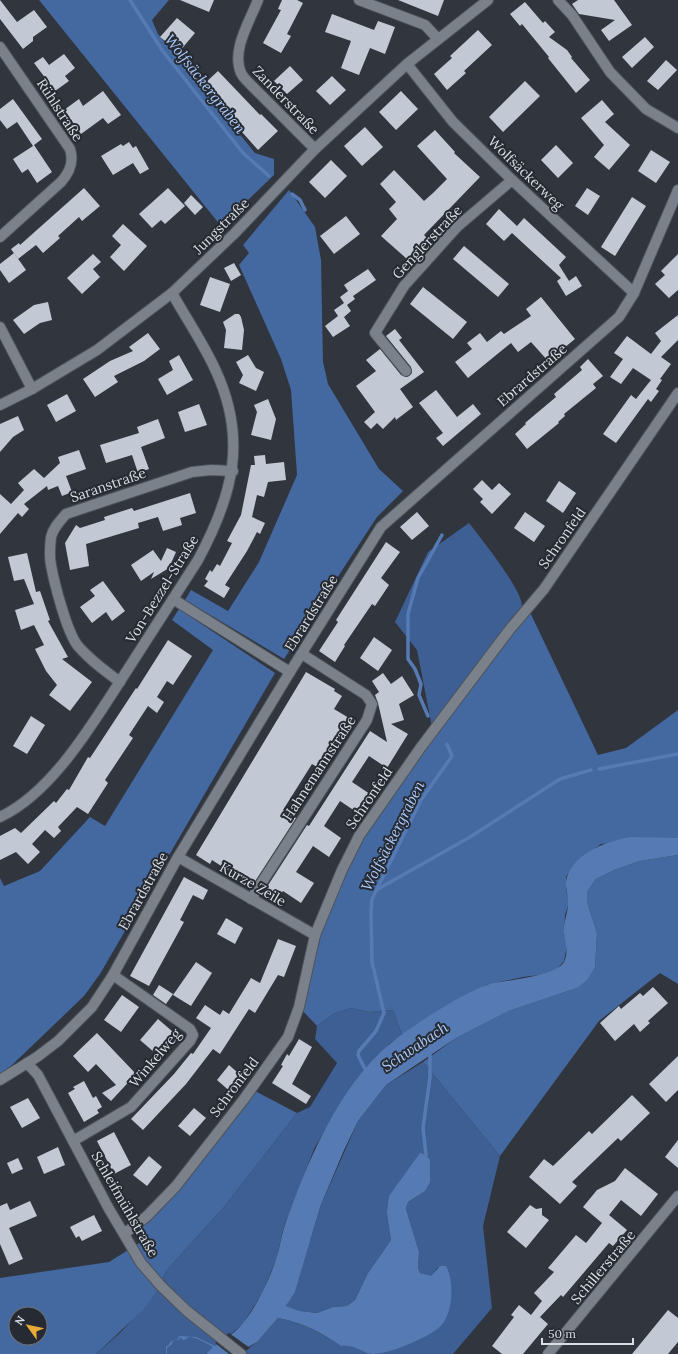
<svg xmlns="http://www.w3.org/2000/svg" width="678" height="1354" font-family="Lora,serif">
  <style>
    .green { fill: #3d5f93 }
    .forest { fill: #4468a0; fill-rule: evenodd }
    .water { fill: #567bb4 }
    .pier { fill: #30353e }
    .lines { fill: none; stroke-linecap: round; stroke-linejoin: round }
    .stream { stroke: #567bb4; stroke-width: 3.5 }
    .building { fill: #c3c9d4 }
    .minor-casing { stroke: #4e5359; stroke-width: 12 }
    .minor { stroke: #7a818a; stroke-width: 10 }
    .labels { text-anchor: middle; stroke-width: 4; stroke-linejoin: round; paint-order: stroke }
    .street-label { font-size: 14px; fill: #dadee3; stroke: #262b33 }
    .water-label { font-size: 15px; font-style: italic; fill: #accbfc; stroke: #262b33 }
  </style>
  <rect width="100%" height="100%" fill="#30353e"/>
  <g class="green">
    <path d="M 469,523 C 480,537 524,592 522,607 L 432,727 L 417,650 L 395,622 L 428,552 Z"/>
    <polygon points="351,1008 369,1012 393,1010 402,1035 389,1044 333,1116 314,1149 283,1230 277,1257 263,1292 242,1325 206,1354 96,1354 122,1331 155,1295 166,1271 224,1207 297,1113 310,1107 337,1063 315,1039 317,1026 333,1014"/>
    <path d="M 423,1062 L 500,1156 L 483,1226 L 492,1308 L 453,1354 L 375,1354 C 400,1348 423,1341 443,1323 L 446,1266 L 437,1268 L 431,1277 L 420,1273 L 418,1268 L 419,1252 L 406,1209 L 408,1202 L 425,1191 L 430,1160 L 390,1232 L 391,1240 L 368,1273 L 355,1300 L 347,1306 L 333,1307 L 317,1313 L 300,1311 L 286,1306 L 295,1291 L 320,1207 L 358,1121 L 386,1085 Z"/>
    <path d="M 278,1318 C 302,1323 321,1332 341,1346 L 351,1345 L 371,1354 L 240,1354 L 257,1342 Z"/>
  </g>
  <g class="forest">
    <polygon points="39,0 169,0 152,20 158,34 255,153 274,159 274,175 221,226"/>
    <polygon points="289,190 315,227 321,260 323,362 328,384 379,469 403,491 377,517 284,659 185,600 191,590 228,611 259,562 297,475 291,390 281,359 239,265 249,253 243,245"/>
    <polygon points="528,608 598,755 626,748 678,710 678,838 601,844 574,864 566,877 566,889 569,903 565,915 564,934 567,946 564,961 557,969 547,974 523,977 486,985 451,1004 402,1035 393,1010 369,1012 351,1008 333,1014 317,1026 299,1007 315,935 384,798"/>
    <polygon points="179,609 275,673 100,974 84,996 11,1066 0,1074 0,878 4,886 40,871 90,817 105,826 213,650 172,620"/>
    <polygon points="678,855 678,984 660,973 599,1021 500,1156 423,1062 456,1038 507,1011 577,988 595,967 597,933 587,902 587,892 596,879 614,870 640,861"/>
    <path d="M 255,1091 L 297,1113 L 224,1207 L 166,1271 L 155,1295 L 143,1310 L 96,1354 L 0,1354 L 0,1278 L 109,1262 L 141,1242 L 136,1229 ZM 16,1314 L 40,1314 L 40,1338 L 16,1338 Z"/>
  </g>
  <path class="water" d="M 631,837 L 678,838 L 678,855 L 640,861 L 614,870 L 596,879 L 587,892 L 587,902 L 597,933 L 595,967 L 587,980 L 577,988 L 508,1011 L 456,1038 L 386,1085 L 358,1121 L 344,1150 L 320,1207 L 295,1292 L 286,1306 L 300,1311 L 317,1313 L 333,1307 L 347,1306 L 355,1300 L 368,1273 L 391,1240 L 387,1212 L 389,1196 L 420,1153 L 426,1155 L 430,1160 L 430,1182 L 425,1191 L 408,1202 L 406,1209 L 419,1252 L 418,1268 L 420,1273 L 431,1276 L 440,1266 L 446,1266 C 454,1280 453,1308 444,1322 C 435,1336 389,1354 373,1354 C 360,1353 357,1344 341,1346 C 321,1332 303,1323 278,1318 L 257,1342 L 236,1354 L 206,1354 L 213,1347 C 209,1344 195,1337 189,1337 C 187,1338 185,1340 183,1340 L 180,1337 L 179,1340 L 176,1339 L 172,1342 L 172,1344 L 167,1348 L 167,1354 L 166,1354 L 166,1346 L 168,1346 L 171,1341 L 178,1339 L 179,1336 L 196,1337 L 215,1346 C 224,1339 236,1333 243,1323 C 258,1304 270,1279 277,1256 C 280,1247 281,1237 284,1228 C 306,1165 338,1086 391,1043 C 411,1026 469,989 493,983 C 510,980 556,976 564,962 C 569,952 565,943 564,933 C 563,922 569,911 568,901 C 568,893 564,885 567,877 C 575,852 608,841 631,837 Z"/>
  <polygon class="pier" points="229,1333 250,1348 241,1354 229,1354 215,1343"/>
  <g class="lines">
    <g class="stream">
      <polyline points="130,0 162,50 243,153 269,176"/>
      <polyline points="292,194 300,200 305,210"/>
      <polyline points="428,716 419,695 421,684 415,669 408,659 408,614 418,578 442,535"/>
      <polyline points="599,769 678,754"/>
      <polyline points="378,889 470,837 560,779 591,770"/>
      <polyline points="367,1073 358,1055 359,1051 376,1031 384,1013 372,962 371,911 372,899 421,800 452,756 447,744"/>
      <polyline points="426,1155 423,1128 430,1077 430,1054"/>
    </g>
  </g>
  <g class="building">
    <polygon points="0,0 17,22 34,10 47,27 33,37 33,41 23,49 0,19"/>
    <polygon points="180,0 214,0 209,12"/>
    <polygon points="282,0 297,0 303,3 287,34 291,36 281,53 263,43 281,10 278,9"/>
    <polygon points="398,0 444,0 438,16"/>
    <polygon points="578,0 614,0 632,25 609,41 601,30 615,20 579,14 572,4"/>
    <polygon points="525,2 543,23 545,21 555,32 549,37 567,50 572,57 571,58 590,80 576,93 548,58 549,57 522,24 520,26 510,14"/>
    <polygon points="332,14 374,30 378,21 395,27 385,54 370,48 359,75 341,68 351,41 325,32"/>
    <polygon points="177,18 195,33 179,52 160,37"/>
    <polygon points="478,30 492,45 464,71 466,73 447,90 434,74 452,58 450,56"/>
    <polygon points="645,37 654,47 632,68 622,57"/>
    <polygon points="64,54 75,68 65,76 69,81 55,91 34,63 43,57 49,65"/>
    <polygon points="666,60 677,70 658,90 647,81"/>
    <polygon points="290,66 303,80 287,94 274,81"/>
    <polygon points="218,71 260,115 261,114 278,131 258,150 242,132 244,130 202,86"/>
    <polygon points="332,76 346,90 330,105 316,91"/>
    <polygon points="525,81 540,96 503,132 489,117"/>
    <polygon points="103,91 121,115 108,124 103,118 81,134 64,110 79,99 83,106"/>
    <polygon points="401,91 418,109 396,130 379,112"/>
    <polygon points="13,99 42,139 34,145 52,172 37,183 28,169 22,173 13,159 33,146 17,122 7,129 0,120 0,109"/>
    <polygon points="602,100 614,114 605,122 630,145 609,170 594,157 604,145 581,118"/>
    <polygon points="365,127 383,147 362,166 344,146"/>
    <polygon points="435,130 455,152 454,153 480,177 424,235 427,238 407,259 381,236 397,219 389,209 396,202 380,184 394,170 424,201 433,193 447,179 417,146"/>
    <polygon points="129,142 133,148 136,146 149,169 140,174 133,163 113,175 101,156 121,144 123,146"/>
    <polygon points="556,145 573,163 558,178 541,160"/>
    <polygon points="651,150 670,162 656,183 638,171"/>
    <polygon points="331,160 347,176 325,198 309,182"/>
    <polygon points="84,188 100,206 82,221 79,217 58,236 60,238 43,253 36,245 18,259 11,249 19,243 20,245"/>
    <polygon points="168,188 185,206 165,224 161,220 152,228 139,214"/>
    <polygon points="587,188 600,196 588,215 575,206"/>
    <polygon points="191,195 203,207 195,215 184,203"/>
    <polygon points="632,197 646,206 615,256 601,247"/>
    <polygon points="499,209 517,226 524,218 566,257 559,265 569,281 576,276 582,286 566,296 557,281 561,278 512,233 504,241 486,224"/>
    <polygon points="346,216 360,234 334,254 320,236"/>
    <polygon points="123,224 147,246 124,271 110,257 121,245 112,236"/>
    <polygon points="464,246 509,284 498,297 453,259"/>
    <polygon points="14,253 26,270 9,283 0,270 0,264"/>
    <polygon points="93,254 101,262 93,269 100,277 82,294 67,278"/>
    <polygon points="678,254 678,290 669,298 655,284 665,275 661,271"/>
    <polygon points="234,263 241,275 231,281 224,268"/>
    <polygon points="368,269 376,280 353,296 355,299 347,305 351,311 344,317 350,326 333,337 325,326 338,316 334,310 344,303 340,297 348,291 344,285"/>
    <polygon points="210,277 230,284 220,312 200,305"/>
    <polygon points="423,287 467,322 453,339 410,304"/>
    <polygon points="541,297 575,339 548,361 531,342 518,352 511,343 468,378 455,362 472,349 467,343 480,333 487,342 501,331 504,334 531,316 526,309"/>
    <polygon points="48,302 52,320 40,323 24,334 13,320 34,305"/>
    <polygon points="235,314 239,314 241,317 244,330 242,350 224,348 226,330 223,322"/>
    <polygon points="678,315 678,340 661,357 671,364 660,379 662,380 656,389 659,391 651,402 648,399 616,443 603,434 631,395 636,399 651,380 633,368 621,384 610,377 623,359 614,353 627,336 651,354 661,341 655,333"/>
    <polygon points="395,329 402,338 399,340 424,372 400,389 413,407 396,420 395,417 383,429 377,423 371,429 364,422 375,412 356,386 376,371 366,360 380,349 401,375 407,377 412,373 411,367 386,336"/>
    <polygon points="148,333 160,349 144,361 114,376 118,382 95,397 83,379 110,361 133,351 129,347"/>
    <polygon points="179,355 193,380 167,395 158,379 173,370 169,361"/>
    <polygon points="248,355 256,368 264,372 256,391 239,383 243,375 236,362"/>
    <polygon points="588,359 603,376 593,384 596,388 564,414 565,416 558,422 559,423 527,449 515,434 526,424 525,423 556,397 554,394 582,370 580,367"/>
    <polygon points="436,390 457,417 473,404 481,414 443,446 436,438 443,433 419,403"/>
    <polygon points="67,394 76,411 56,422 47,405"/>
    <polygon points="268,399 276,419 271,440 251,435 257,412 254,405"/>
    <polygon points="199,404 207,425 185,432 178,412"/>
    <polygon points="18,416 24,430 13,437 0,452 0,424"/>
    <polygon points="158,419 165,438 141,447 149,469 138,473 132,455 106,463 100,445 139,433 137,427"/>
    <polygon points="79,450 86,469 66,476 72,492 62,496 58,486 48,490 47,486 24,504 29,509 22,517 18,513 0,534 0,494 11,504 24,490 18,483 34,469 44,478 60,463 58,457"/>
    <polygon points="265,455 266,464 284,462 286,480 268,482 264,497 257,495 252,517 265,523 260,534 257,532 247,551 225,585 230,588 224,598 204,586 208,581 205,579 210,570 212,572 217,564 220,566 232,543 227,541 241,515 251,465 255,465 254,456"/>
    <polygon points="482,480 492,490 499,483 511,494 492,514 480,502 483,499 473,489"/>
    <polygon points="559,481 576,493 563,513 546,501"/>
    <polygon points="190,493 196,513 180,518 182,525 163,531 158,517 138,523 139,528 86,544 89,566 70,570 65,543 76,525 80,528 105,520 104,517 132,508 134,511"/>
    <polygon points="417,512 429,526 412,540 400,527"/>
    <polygon points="525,512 545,526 534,542 514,528"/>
    <polygon points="386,542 400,552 381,578 389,585 375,606 372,604 344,645 345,646 335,662 319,651 338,622 336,620"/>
    <polygon points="167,548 176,552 169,568 151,579 154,572 141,581 131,565 153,550 161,561"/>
    <polygon points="27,553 36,592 40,591 50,620 48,621 68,657 62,659 92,682 70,711 49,695 57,685 46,671 35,649 44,645 34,625 21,630 15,610 34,604 24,579 14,581 8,557"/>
    <polygon points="103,581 125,611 112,621 106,612 92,623 80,607 95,596 90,590"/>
    <polygon points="374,637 392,650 378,671 360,658"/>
    <polygon points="168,640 192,656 173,685 167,681 157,697 164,702 157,713 148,706 129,735 133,738 105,780 108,783 88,814 77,807 58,827 61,831 54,838 45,830 32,844 40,852 28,864 16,852 0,860 0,836 15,828 21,833 54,801 56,803 67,789 69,790 88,757 90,758 136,688 137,689"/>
    <polygon points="306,672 335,689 334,691 342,696 334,709 354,721 324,771 312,764 283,810 296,818 252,886 212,860 210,864 196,855"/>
    <polygon points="383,673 391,684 402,676 414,695 399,704 404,720 391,724 408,734 387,768 369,756 352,782 370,794 358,813 340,801 324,826 341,838 329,857 313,846 296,872 314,883 301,903 283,891 274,904 263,896 265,894 263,893 307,825 309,826 370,731 387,742 378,703 375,695 379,692 372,681"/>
    <polygon points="31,716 45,725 27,754 13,746"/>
    <polygon points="184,877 208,890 203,900 193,895 180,920 184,922 149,986 130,976"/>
    <polygon points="226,918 243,928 235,944 217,934"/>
    <polygon points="278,939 296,946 284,977 278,975 255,1013 249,1009 220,1054 213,1049 186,1084 143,1130 131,1119 174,1074 191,1053 193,1054 211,1028 196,1018 205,1005 220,1015 223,1010 229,1014 251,978 260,983"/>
    <polygon points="196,962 212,973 191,1006 173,995"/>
    <polygon points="159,985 173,994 166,1004 153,995"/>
    <polygon points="653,987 668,1003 648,1021 650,1023 640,1032 634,1024 615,1041 600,1023 619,1006 621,1009 640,993 643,996"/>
    <polygon points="122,995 139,1007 121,1032 104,1020"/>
    <polygon points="158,1019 173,1032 155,1053 140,1040"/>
    <polygon points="97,1033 136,1074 111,1101 102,1093 116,1085 96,1064 88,1072 73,1056"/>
    <polygon points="299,1039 312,1047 292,1084 311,1096 306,1104 272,1083 283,1066 281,1065 287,1054 289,1056"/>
    <polygon points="678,1056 678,1090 666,1102 649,1084"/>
    <polygon points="229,1065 245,1079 233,1094 217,1080"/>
    <polygon points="84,1081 93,1098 96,1096 102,1107 97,1110 99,1113 84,1122 68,1093 75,1089 73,1087"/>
    <polygon points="632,1095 650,1113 621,1141 618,1138 572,1182 577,1186 560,1204 529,1177 544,1159 553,1166 589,1131 592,1134"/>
    <polygon points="28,1098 40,1118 22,1128 10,1107"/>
    <polygon points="194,1108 206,1118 190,1136 178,1126"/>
    <polygon points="114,1132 131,1165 114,1174 97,1141"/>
    <polygon points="678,1140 678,1168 665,1157"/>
    <polygon points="58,1147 65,1165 44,1174 37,1157"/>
    <polygon points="149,1156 162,1167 147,1186 133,1175"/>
    <polygon points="18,1158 23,1169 12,1174 7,1163"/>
    <polygon points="625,1168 658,1194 641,1216 621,1200 609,1215 627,1230 613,1246 609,1243 563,1297 561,1295 540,1317 548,1324 523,1354 502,1354 492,1346 514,1317 511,1315 519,1305 531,1315 542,1301 534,1293 554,1272 548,1268 576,1235 586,1243 602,1223 583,1207 597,1190 615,1181"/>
    <polygon points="30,1201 37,1216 9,1228 23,1259 9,1265 0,1244 0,1206 7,1203 10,1210"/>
    <polygon points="530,1205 536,1209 542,1208 542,1215 549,1220 526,1248 507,1232"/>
    <polygon points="94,1215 102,1231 82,1241 79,1236 76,1238 70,1227"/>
    <polygon points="668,1310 678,1318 678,1342 668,1354 632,1354"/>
  </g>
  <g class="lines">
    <defs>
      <g id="minor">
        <path d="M 258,0 C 250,21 231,50 241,73 C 243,77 246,80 249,83 L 315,149"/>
        <polyline points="359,0 425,25 438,39"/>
        <polyline points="558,0 572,15 610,72 646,109 678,128"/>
        <path d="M 0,47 L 70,149 C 74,162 70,172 61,182 L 0,237"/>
        <polyline points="407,64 453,122 512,180 634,293"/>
        <polyline points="0,327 32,389"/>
        <polyline points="406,371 375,333 404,286 457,227 512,180"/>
        <polyline points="0,405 32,389 97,350 172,293 234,234 315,149 407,64 488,0"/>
        <polyline points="173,599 290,672"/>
        <path d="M 120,682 C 105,671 90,660 78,646 C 67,633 54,582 51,565 C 49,556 50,546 51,537 C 53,528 60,521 66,514 L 192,472 L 211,470 L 233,471"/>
        <path d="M 0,817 C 54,792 96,718 128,669 C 151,633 175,596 198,560 C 233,495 248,439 215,369 C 203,343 186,318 172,293"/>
        <polyline points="178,857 315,935"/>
        <polyline points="251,899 367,720 372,704 366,695 302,654"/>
        <polyline points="27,1063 38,1075 109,1209 141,1263 161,1286 187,1311 241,1354"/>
        <polyline points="0,1080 37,1057 58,1041 92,1007 113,975 178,857 290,672 381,527 619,317 634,293 678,190"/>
        <polyline points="73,1141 131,1107 190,1041 193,1035 190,1029 113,975"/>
        <polyline points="124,1234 147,1216 176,1186 244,1099 288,1037 299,1007 315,935 342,870 359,836 421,747 510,629 544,589 678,393"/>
        <polyline points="548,1354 678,1196"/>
      </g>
    </defs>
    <use href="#minor" class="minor-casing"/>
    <use href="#minor" class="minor"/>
  </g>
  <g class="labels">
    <g class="street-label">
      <text transform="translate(286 100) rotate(46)" y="5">Zanderstraße</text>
      <text transform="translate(60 110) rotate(57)" y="5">Rühlstraße</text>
      <text transform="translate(526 173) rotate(44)" y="5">Wolfsäckerweg</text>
      <text transform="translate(221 226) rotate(-45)" y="5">Jungstraße</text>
      <text transform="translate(427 242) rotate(-47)" y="5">Genglerstraße</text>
      <text transform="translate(532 375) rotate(-41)" y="5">Ebrardstraße</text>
      <text transform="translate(108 485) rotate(-19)" y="5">Saranstraße</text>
      <text transform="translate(562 538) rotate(-55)" y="5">Schronfeld</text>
      <text transform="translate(162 589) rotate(-58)" y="5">Von-Bezzel-Straße</text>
      <text transform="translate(311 613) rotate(-58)" y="5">Ebrardstraße</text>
      <text transform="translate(319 768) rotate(-57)" y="5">Hahnemannstraße</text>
      <text transform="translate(369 798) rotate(-56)" y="5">Schronfeld</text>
      <text transform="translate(253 884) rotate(30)" y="5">Kurze Zeile</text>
      <text transform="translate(143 891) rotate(-61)" y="5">Ebrardstraße</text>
      <text transform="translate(155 1058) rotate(-50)" y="5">Winkelweg</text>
      <text transform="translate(234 1087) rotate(-53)" y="5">Schronfeld</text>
      <text transform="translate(125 1204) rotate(60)" y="5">Schleifmühlstraße</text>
      <text transform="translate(603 1267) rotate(-50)" y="5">Schillerstraße</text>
    </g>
    <g class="water-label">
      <text transform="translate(205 84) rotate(52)" y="5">Wolfsäckergraben</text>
      <text transform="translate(393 836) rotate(-63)" y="5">Wolfsäckergraben</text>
      <text transform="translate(415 1047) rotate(-34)" y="5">Schwabach</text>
    </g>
  </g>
  <g transform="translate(28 1326) rotate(303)"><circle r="19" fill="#262b33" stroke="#6e7379"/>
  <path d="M0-3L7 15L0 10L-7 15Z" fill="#e8ab37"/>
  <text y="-6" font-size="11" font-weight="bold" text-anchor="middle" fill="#dadee3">N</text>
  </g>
  <path d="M542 1338v6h91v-6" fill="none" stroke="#dadee3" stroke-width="2"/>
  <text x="548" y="1338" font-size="12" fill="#dadee3" stroke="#262b33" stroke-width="3" paint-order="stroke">50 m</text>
</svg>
